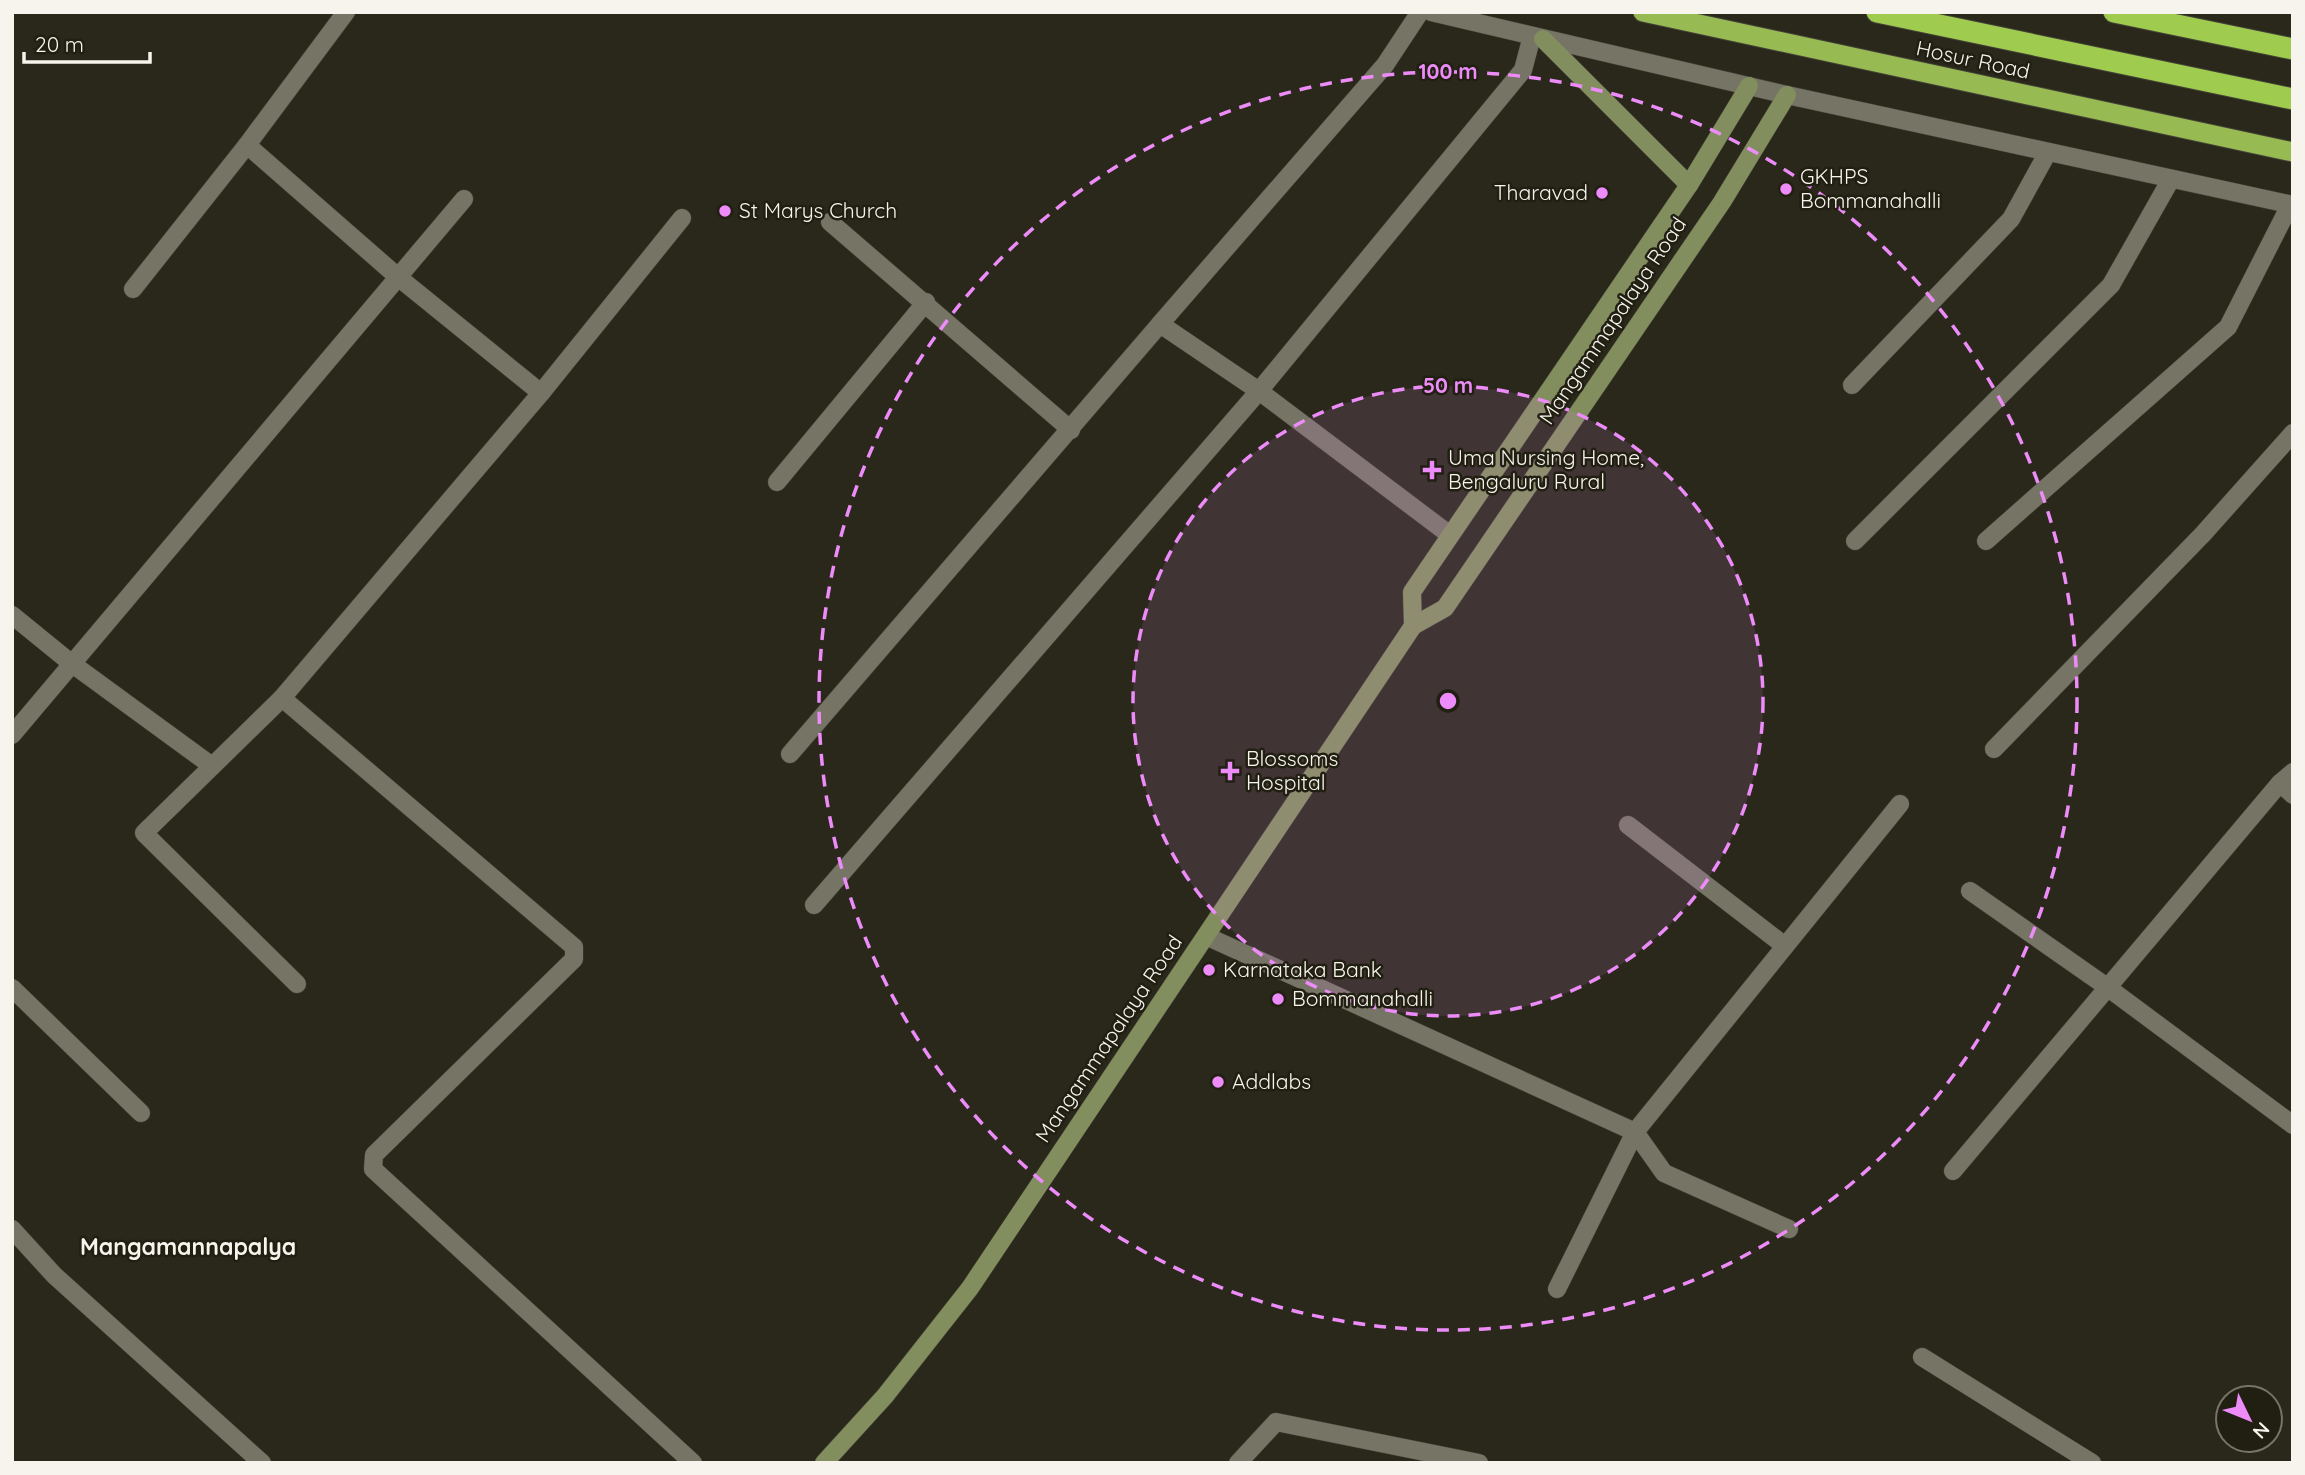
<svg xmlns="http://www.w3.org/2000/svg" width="2305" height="1475" font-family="Quicksand,sans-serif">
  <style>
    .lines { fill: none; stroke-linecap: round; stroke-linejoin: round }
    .minor-casing { stroke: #454338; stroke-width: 19 }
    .tertiary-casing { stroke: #454338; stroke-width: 19 }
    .secondary-casing { stroke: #454338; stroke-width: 19 }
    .trunk-casing { stroke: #454338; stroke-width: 21 }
    .motorway-casing { stroke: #454338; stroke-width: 23 }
    .minor { stroke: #767465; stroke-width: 18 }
    .tertiary { stroke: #767465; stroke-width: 18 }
    .secondary { stroke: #828e5e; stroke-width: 18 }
    .trunk { stroke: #97ba52; stroke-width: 19 }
    .motorway { stroke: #9fcb4e; stroke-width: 21 }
    .ring { fill: none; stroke: #ed8cf9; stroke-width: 3.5; stroke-dasharray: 12 9 }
    .poi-dot { fill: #ed8cf9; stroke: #211e12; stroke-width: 2.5 }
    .labels { text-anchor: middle; stroke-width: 5; stroke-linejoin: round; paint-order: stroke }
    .street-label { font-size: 21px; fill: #f6f4ec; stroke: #211e12 }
    .poi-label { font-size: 21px; fill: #f6f4ec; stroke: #211e12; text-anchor: start }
    .neighbourhood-label { font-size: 23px; font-weight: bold; fill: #f6f4ec; stroke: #211e12 }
    .centre { fill: #ed8cf9; stroke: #211e12; stroke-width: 3.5 }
    .ring-label { font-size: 21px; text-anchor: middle; font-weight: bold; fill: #ed8cf9; stroke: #211e12; stroke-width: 5; stroke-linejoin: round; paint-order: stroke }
  </style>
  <rect width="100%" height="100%" fill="#2a281b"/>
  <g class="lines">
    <defs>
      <g id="minor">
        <polyline points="830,222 1071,430"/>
        <polyline points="133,289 247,145"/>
        <polyline points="1852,385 2011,219 2048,152"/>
        <polyline points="541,393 682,218"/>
        <polyline points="777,482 926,302"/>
        <polyline points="1450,535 1259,391 1523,70 1532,36"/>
        <polyline points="1855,541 2111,285 2171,179"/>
        <polyline points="1986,541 2228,327 2290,205"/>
        <polyline points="12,615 71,663 212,766"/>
        <polyline points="282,698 574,947 574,959 374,1155 373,1169 693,1463"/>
        <polyline points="12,735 464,199"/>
        <polyline points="1994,749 2203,534 2293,433"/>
        <polyline points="790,754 1160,324"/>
        <polyline points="2293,772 2280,783 2293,795"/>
        <polyline points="1628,825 1785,946"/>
        <polyline points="1970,891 2107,987 2293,1125"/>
        <polyline points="814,905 1259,391 1160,324 1385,65 1420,12"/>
        <polyline points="1206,936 1635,1132 1664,1173 1789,1229"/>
        <polyline points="297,984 144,833 282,698 541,393 398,277 247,145 346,12"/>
        <polyline points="12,988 141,1113"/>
        <polyline points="1953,1171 2280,783"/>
        <polyline points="12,1229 54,1275 262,1463"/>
        <polyline points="1557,1289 1635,1132 1900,804"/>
        <polyline points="1922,1357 2092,1463"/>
        <polyline points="1238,1463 1276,1422 1479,1463"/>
      </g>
      <polyline id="tertiary" points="1431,12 1787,95 2293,205"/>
      <g id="secondary">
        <polyline points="1543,39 1689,185"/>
        <polyline points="1413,626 1412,592 1689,185 1749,86"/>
        <polyline points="824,1463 885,1396 970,1288 1413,626 1445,608 1722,202 1787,95"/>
      </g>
      <polyline id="trunk" points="1643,12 2293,152"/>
      <g id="motorway">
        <polyline points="1877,12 2293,99"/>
        <polyline points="2114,12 2293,49"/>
      </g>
    </defs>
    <use href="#minor" class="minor-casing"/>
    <use href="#tertiary" class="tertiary-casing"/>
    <use href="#secondary" class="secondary-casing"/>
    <use href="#trunk" class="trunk-casing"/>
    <use href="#motorway" class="motorway-casing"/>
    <use href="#minor" class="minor"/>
    <use href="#tertiary" class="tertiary"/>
    <use href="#secondary" class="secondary"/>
    <use href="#trunk" class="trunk"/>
    <use href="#motorway" class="motorway"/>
  </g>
  <circle cx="1448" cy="701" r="315" fill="#ed8cf9" fill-opacity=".12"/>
  <g class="ring">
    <circle cx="1448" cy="701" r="315"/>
    <circle cx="1448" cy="701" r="629"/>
  </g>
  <g class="poi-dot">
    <circle cx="1786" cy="189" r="7"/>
    <circle cx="1602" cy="193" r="7"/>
    <circle cx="725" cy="211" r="7"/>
    <path d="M1428.5 459.5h7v7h7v7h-7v7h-7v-7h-7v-7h7z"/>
    <path d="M1226.5 760.5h7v7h7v7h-7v7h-7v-7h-7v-7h7z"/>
    <circle cx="1209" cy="970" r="7"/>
    <circle cx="1278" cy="999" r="7"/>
    <circle cx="1218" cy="1082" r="7"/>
  </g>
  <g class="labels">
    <g class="street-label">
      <text transform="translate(1973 60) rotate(12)" y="7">Hosur Road</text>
      <text transform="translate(1613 321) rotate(-56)" y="7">Mangammapalaya Road</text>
      <text transform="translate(1109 1039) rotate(-56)" y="7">Mangammapalaya Road</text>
    </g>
    <g class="poi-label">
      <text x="1800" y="184">GKHPS<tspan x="1800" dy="24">Bommanahalli</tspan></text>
      <text x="1588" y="200" text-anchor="end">Tharavad</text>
      <text x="739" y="218">St Marys Church</text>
      <text x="1448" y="465">Uma Nursing Home,<tspan x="1448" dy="24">Bengaluru Rural</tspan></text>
      <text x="1246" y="766">Blossoms<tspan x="1246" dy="24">Hospital</tspan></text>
      <text x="1223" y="977">Karnataka Bank</text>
      <text x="1292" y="1006">Bommanahalli</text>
      <text x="1232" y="1089">Addlabs</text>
    </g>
    <g class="neighbourhood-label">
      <text x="188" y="1255">Mangamannapalya</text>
    </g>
  </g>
  <circle cx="1448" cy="701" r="10" class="centre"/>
  <g class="ring-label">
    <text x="1448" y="79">100 m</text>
    <text x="1448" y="393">50 m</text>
  </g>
  <rect width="2305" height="1475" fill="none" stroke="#f6f4ec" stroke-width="28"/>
  <g transform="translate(2249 1419) rotate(133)"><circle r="33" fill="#211e12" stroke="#767469" stroke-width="2"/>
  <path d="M0-5L12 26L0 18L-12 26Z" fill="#ed8cf9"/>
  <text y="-10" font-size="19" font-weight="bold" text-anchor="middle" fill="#f6f4ec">N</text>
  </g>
  <path d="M24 52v10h126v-10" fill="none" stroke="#f6f4ec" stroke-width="3.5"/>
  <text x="35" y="52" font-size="21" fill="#f6f4ec" stroke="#211e12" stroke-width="5" paint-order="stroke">20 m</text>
</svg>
